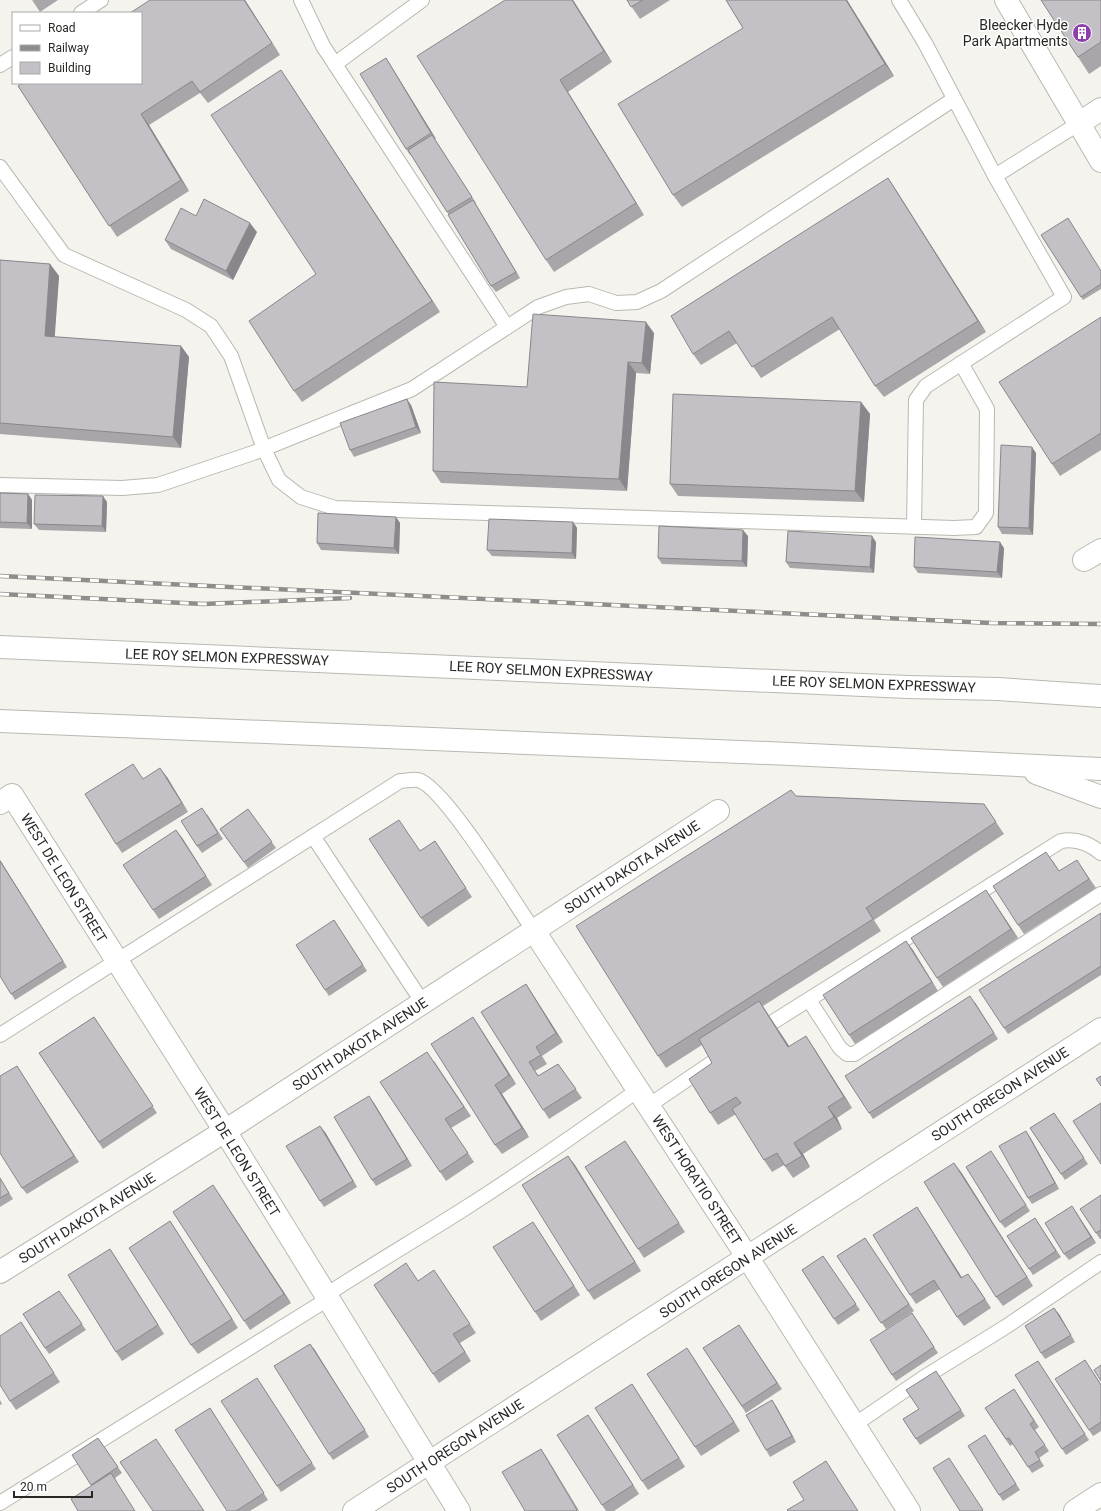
<svg xmlns="http://www.w3.org/2000/svg" width="1101" height="1511" font-family="Roboto,sans-serif">
  <style>
    .lines { fill: none; stroke-linecap: round; stroke-linejoin: round }
    .service-casing { stroke: #b9b8b1; stroke-width: 16 }
    .minor-casing { stroke: #b9b8b1; stroke-width: 24 }
    .secondary-casing { stroke: #b9b8b1; stroke-width: 24 }
    .motorway-casing { stroke: #b9b8b1; stroke-width: 24 }
    .service { stroke: #fff; stroke-width: 14 }
    .minor { stroke: #fff; stroke-width: 22 }
    .secondary { stroke: #fff; stroke-width: 22 }
    .motorway { stroke: #fff; stroke-width: 22 }
    .rail-casing { stroke: #8e8d89; stroke-width: 4.5 }
    .rail { stroke: #fff; stroke-width: 3; stroke-dasharray: 9; stroke-linecap: butt }
    .wall { fill: #a9a6aa }
    .shaded-wall { fill: #89878b }
    .building { fill: #c4c1c6; stroke: #89878b }
    .labels { text-anchor: middle; stroke-width: 3; stroke-linejoin: round; paint-order: stroke }
    .poi-label { font-size: 14px; fill: #282825; stroke: #fff; text-anchor: end }
    .street-label { font-size: 14px; fill: #282825; stroke: #fff }
  </style>
  <rect width="100%" height="100%" fill="#f5f3ed"/>
  <g class="lines">
    <defs>
      <g id="service">
        <polyline points="301,0 323,46 507,327"/>
        <polyline points="899,0 925,43 995,176 1064,297 926,386 916,400 914,527"/>
        <polyline points="81,13 101,0"/>
        <polyline points="335,64 422,0"/>
        <polyline points="0,65 13,57"/>
        <polyline points="0,167 64,255 186,310 211,326 231,356 264,449 279,480 301,497 335,508 954,528 976,527 986,513 987,409 961,363"/>
        <polyline points="995,176 1078,124"/>
        <polyline points="0,485 122,488 158,485 253,453 412,389 538,307 566,297 589,294 616,303 637,302 661,291 954,99"/>
        <polyline points="313,836 423,1003"/>
        <polyline points="809,1000 840,1048 847,1054 854,1054 1101,894"/>
        <path d="M 773,1022 L 1061,841 C 1076,838 1089,843 1101,853"/>
        <path d="M 0,1035 L 400,781 C 405,781 413,779 418,780 C 444,786 515,904 534,931"/>
        <polyline points="648,1106 713,1062"/>
        <path d="M 326,1295 C 372,1265 420,1237 467,1207 C 525,1170 582,1130 638,1090"/>
        <polyline points="854,1425 923,1378 1007,1326 1101,1262"/>
        <polyline points="0,1503 328,1299"/>
      </g>
      <g id="minor">
        <polyline points="1078,124 1101,109"/>
        <polyline points="1084,560 1101,550"/>
        <polyline points="0,803 12,795 225,1131 459,1511"/>
        <polyline points="534,931 748,1258 909,1511"/>
        <polyline points="0,1272 225,1131 718,811"/>
        <polyline points="354,1511 1101,1029"/>
        <polyline points="1075,1511 1101,1494"/>
      </g>
      <polyline id="secondary" points="1006,0 1101,161"/>
      <g id="motorway">
        <polyline points="0,647 908,687 998,689 1101,696"/>
        <polyline points="0,721 790,754 1101,769"/>
        <polyline points="1036,773 1101,797"/>
      </g>
    </defs>
    <use href="#service" class="service-casing"/>
    <use href="#minor" class="minor-casing"/>
    <use href="#secondary" class="secondary-casing"/>
    <use href="#motorway" class="motorway-casing"/>
    <use href="#service" class="service"/>
    <use href="#minor" class="minor"/>
    <use href="#secondary" class="secondary"/>
    <use href="#motorway" class="motorway"/>
    <defs>
      <g id="rail">
        <polyline points="0,576 991,623 1101,624"/>
        <polyline points="0,594 204,604 350,598"/>
      </g>
    </defs>
    <use href="#rail" class="rail-casing"/>
    <use href="#rail" class="rail"/>
  </g>
  <g class="wall">
    <polygon points="32,0 58,0 40,12"/>
    <polygon points="245,0 280,55 208,103 200,93 149,125 189,191 117,237 18,86"/>
    <polygon points="505,0 573,0 612,62 568,92 644,215 554,272 546,260"/>
    <polygon points="627,0 670,0 640,19"/>
    <polygon points="726,0 847,0 894,76 682,207 673,195 743,28"/>
    <polygon points="1101,0 1101,66 1089,74 1078,57"/>
    <polygon points="386,58 436,139 435,139 476,203 475,203 520,278 496,292 491,286 449,215 411,155 410,155 406,149"/>
    <polygon points="289,82 440,312 302,402 294,391 316,274"/>
    <polygon points="888,178 896,190 986,332 884,397 875,386 840,329 761,378 737,343 701,365 693,354"/>
    <polygon points="196,216 257,232 233,280 171,249 165,240"/>
    <polygon points="1041,235 1101,271 1101,289 1083,300"/>
    <polygon points="0,260 50,264 59,276 54,337 181,346 189,357 181,448 0,434"/>
    <polygon points="1101,317 1101,450 1060,476 1052,464"/>
    <polygon points="654,333 650,374 636,373 627,491 441,483 433,471 527,387"/>
    <polygon points="861,402 870,414 864,502 678,496 670,484"/>
    <polygon points="411,405 421,433 354,457 350,450"/>
    <polygon points="1036,453 1033,535 1002,534 998,527"/>
    <polygon points="0,493 28,494 32,500 32,529 0,528"/>
    <polygon points="107,502 106,532 39,530 34,524"/>
    <polygon points="396,517 400,523 399,554 321,550 317,543"/>
    <polygon points="573,522 577,528 576,559 492,556 487,550"/>
    <polygon points="748,536 747,567 662,564 658,558"/>
    <polygon points="876,542 874,573 790,568 786,562"/>
    <polygon points="1004,548 1002,578 918,573 914,567"/>
    <polygon points="167,777 188,812 122,853 116,844 143,778"/>
    <polygon points="796,796 984,804 1004,834 874,920 881,931 763,1006 789,1046 814,1048 852,1108 837,1118 842,1129 803,1154 810,1167 793,1178 784,1165 772,1172 764,1160 736,1114 718,1125 710,1113 712,1063 702,1045 666,1068 658,1056"/>
    <polygon points="248,809 276,848 248,868 220,829"/>
    <polygon points="207,814 223,839 202,853 197,846"/>
    <polygon points="176,830 212,885 159,919 153,910"/>
    <polygon points="435,841 472,897 428,927 421,918 420,851"/>
    <polygon points="0,860 67,967 15,1000 0,976"/>
    <polygon points="1053,861 1059,871 1083,869 1096,888 1024,934 1018,925"/>
    <polygon points="986,890 1018,938 943,987 937,978"/>
    <polygon points="1101,913 1101,975 1008,1034 1004,1028"/>
    <polygon points="334,920 367,971 329,996 325,990"/>
    <polygon points="906,941 938,991 855,1044 849,1035"/>
    <polygon points="526,984 563,1042 542,1056 547,1064 535,1071 539,1076 558,1064 582,1098 549,1119 481,1012"/>
    <polygon points="975,1002 998,1039 873,1119 869,1113"/>
    <polygon points="94,1017 157,1113 103,1149 39,1053"/>
    <polygon points="479,1026 516,1084 502,1094 529,1137 502,1154 495,1145"/>
    <polygon points="434,1061 471,1116 451,1128 474,1162 446,1181 380,1082"/>
    <polygon points="17,1066 79,1162 27,1194 22,1188"/>
    <polygon points="374,1103 412,1166 376,1186 372,1180"/>
    <polygon points="1054,1113 1088,1164 1065,1180 1030,1128"/>
    <polygon points="325,1132 357,1187 324,1207 320,1201"/>
    <polygon points="1030,1137 1059,1189 1032,1204 1028,1198"/>
    <polygon points="625,1141 685,1232 644,1258 638,1249"/>
    <polygon points="568,1156 641,1271 594,1300 588,1291"/>
    <polygon points="995,1157 1030,1211 1005,1228 1000,1222"/>
    <polygon points="961,1172 1033,1286 1003,1306 996,1297"/>
    <polygon points="0,1178 13,1199 0,1207"/>
    <polygon points="219,1194 291,1303 250,1330 244,1321"/>
    <polygon points="1101,1195 1101,1239 1100,1239 1096,1233"/>
    <polygon points="917,1207 962,1278 975,1283 991,1308 964,1326 957,1317 940,1289 916,1304 910,1295"/>
    <polygon points="1076,1212 1096,1243 1069,1260 1064,1254"/>
    <polygon points="1035,1218 1061,1257 1033,1275 1029,1269"/>
    <polygon points="170,1221 238,1328 198,1354 191,1345"/>
    <polygon points="539,1231 580,1295 541,1321 535,1312"/>
    <polygon points="865,1238 914,1311 886,1329 837,1256"/>
    <polygon points="110,1249 164,1334 122,1361 116,1352"/>
    <polygon points="823,1256 860,1310 838,1325 802,1270"/>
    <polygon points="440,1279 476,1333 460,1343 471,1361 439,1383 433,1374 418,1281"/>
    <polygon points="59,1291 86,1330 49,1354 45,1348"/>
    <polygon points="912,1313 938,1353 896,1381 892,1375"/>
    <polygon points="1059,1314 1075,1342 1045,1359 1041,1353"/>
    <polygon points="21,1322 60,1382 16,1410 10,1401"/>
    <polygon points="739,1325 782,1389 746,1413 703,1348"/>
    <polygon points="310,1344 369,1437 333,1460 329,1454"/>
    <polygon points="693,1357 740,1431 701,1456 695,1447"/>
    <polygon points="1038,1361 1089,1440 1066,1455 1062,1449"/>
    <polygon points="1089,1366 1101,1384 1101,1431 1093,1436 1089,1430"/>
    <polygon points="940,1377 965,1416 920,1445 903,1419 919,1409"/>
    <polygon points="261,1384 316,1469 281,1492 277,1486"/>
    <polygon points="632,1384 685,1467 648,1490 642,1481"/>
    <polygon points="1014,1389 1039,1427 1035,1430 1049,1451 1039,1458 1044,1466 1032,1473 1013,1444 1010,1446 985,1408"/>
    <polygon points="0,1400 2,1404 0,1405"/>
    <polygon points="776,1406 796,1442 770,1457 766,1450"/>
    <polygon points="210,1408 268,1500 250,1511 227,1511"/>
    <polygon points="588,1415 639,1494 614,1511 606,1511 602,1505"/>
    <polygon points="985,1435 1020,1490 1003,1501 999,1495"/>
    <polygon points="98,1438 122,1473 115,1478 117,1482 92,1485"/>
  </g>
  <g class="shaded-wall">
    <polygon points="244,0 245,0 280,55 272,43"/>
    <polygon points="572,0 573,0 612,62 604,51"/>
    <polygon points="846,0 847,0 894,76 885,64"/>
    <polygon points="386,58 390,64 436,139 431,133"/>
    <polygon points="281,70 289,82 440,312 432,301"/>
    <polygon points="560,80 568,92 644,215 636,203"/>
    <polygon points="141,114 149,125 189,191 181,180"/>
    <polygon points="888,178 896,190 986,332 978,321"/>
    <polygon points="473,200 477,206 520,278 516,272"/>
    <polygon points="250,223 257,232 233,280 226,271"/>
    <polygon points="50,264 59,276 54,348 45,336"/>
    <polygon points="646,322 654,333 650,374 642,363"/>
    <polygon points="181,346 189,357 181,448 173,437"/>
    <polygon points="628,362 636,373 627,491 619,479"/>
    <polygon points="407,399 411,405 421,433 416,427"/>
    <polygon points="861,402 870,414 864,502 855,491"/>
    <polygon points="1032,447 1036,453 1033,535 1029,528"/>
    <polygon points="28,494 32,500 32,529 27,523"/>
    <polygon points="103,496 107,502 106,532 102,526"/>
    <polygon points="396,517 400,523 399,554 394,548"/>
    <polygon points="573,522 577,528 576,559 572,553"/>
    <polygon points="743,530 748,536 747,567 742,561"/>
    <polygon points="872,536 876,542 874,573 870,567"/>
    <polygon points="1000,542 1004,548 1002,578 997,572"/>
    <polygon points="160,768 167,777 188,812 182,803"/>
    <polygon points="176,830 183,839 212,885 206,876"/>
    <polygon points="0,860 67,967 0,861"/>
    <polygon points="986,890 1018,938 1011,929"/>
    <polygon points="906,941 913,950 938,991 932,982"/>
    <polygon points="526,984 532,993 563,1042 556,1033"/>
    <polygon points="759,1001 797,1058 788,1047"/>
    <polygon points="473,1017 479,1026 516,1084 509,1075"/>
    <polygon points="806,1036 814,1048 852,1108 844,1097"/>
    <polygon points="495,1085 502,1094 529,1137 522,1128"/>
    <polygon points="369,1096 374,1103 412,1166 407,1159"/>
    <polygon points="828,1107 837,1118 842,1129 834,1117"/>
    <polygon points="320,1126 325,1132 357,1187 353,1181"/>
    <polygon points="1026,1131 1030,1137 1059,1189 1055,1183"/>
    <polygon points="794,1143 803,1154 810,1167 802,1156"/>
    <polygon points="568,1156 575,1165 641,1271 635,1262"/>
    <polygon points="954,1163 961,1172 1033,1286 1027,1277"/>
    <polygon points="213,1185 219,1194 291,1303 284,1294"/>
    <polygon points="1072,1206 1076,1212 1096,1243 1091,1237"/>
    <polygon points="917,1207 923,1216 968,1287 961,1278"/>
    <polygon points="170,1221 176,1230 238,1328 232,1319"/>
    <polygon points="533,1222 539,1231 580,1295 574,1286"/>
    <polygon points="110,1249 116,1258 164,1334 158,1325"/>
    <polygon points="1054,1308 1059,1314 1075,1342 1071,1335"/>
    <polygon points="310,1344 315,1350 369,1437 365,1430"/>
    <polygon points="687,1348 693,1357 740,1431 734,1422"/>
    <polygon points="632,1384 638,1393 685,1467 679,1458"/>
    <polygon points="772,1400 776,1406 796,1442 792,1436"/>
    <polygon points="588,1415 594,1424 639,1494 633,1485"/>
    <polygon points="541,1449 547,1458 579,1511 578,1511"/>
  </g>
  <g class="building">
    <polygon points="150,0 244,0 272,43 200,92 192,81 141,114 181,180 109,226 18,86 23,83 141,83 141,13 130,13"/>
    <polygon points="505,0 572,0 604,51 560,80 636,203 546,260 417,56"/>
    <polygon points="627,0 643,0 631,7"/>
    <polygon points="726,0 846,0 885,64 673,195 618,104 743,28"/>
    <polygon points="1041,0 1101,0 1101,42 1078,57"/>
    <polygon points="386,58 431,133 406,149 360,74"/>
    <polygon points="281,70 432,301 294,391 249,321 316,274 211,115"/>
    <polygon points="432,135 472,197 447,212 408,150"/>
    <polygon points="888,178 978,321 875,386 832,317 752,367 729,331 693,354 671,316"/>
    <polygon points="204,199 250,223 226,271 165,240 181,208 196,216"/>
    <polygon points="473,200 516,272 491,286 448,215"/>
    <polygon points="1068,218 1101,271 1101,284 1081,297 1041,235"/>
    <polygon points="0,260 50,264 45,336 181,346 173,437 0,423"/>
    <polygon points="533,314 646,322 642,363 628,362 619,479 433,471 434,382 527,387"/>
    <polygon points="1101,317 1101,433 1052,464 999,382"/>
    <polygon points="673,394 861,402 855,491 670,484"/>
    <polygon points="407,399 416,427 350,450 340,423"/>
    <polygon points="1001,445 1032,447 1029,528 998,527"/>
    <polygon points="0,493 28,494 27,523 0,522"/>
    <polygon points="35,495 103,496 102,526 34,524"/>
    <polygon points="318,513 396,517 394,548 317,543"/>
    <polygon points="489,519 573,522 572,553 487,550"/>
    <polygon points="659,526 743,530 742,561 658,558"/>
    <polygon points="788,531 872,536 870,567 786,562"/>
    <polygon points="915,537 1000,542 997,572 914,567"/>
    <polygon points="133,764 143,779 160,768 182,803 116,844 85,794"/>
    <polygon points="791,790 796,796 984,804 996,822 866,908 873,919 658,1056 576,926"/>
    <polygon points="202,808 218,833 197,846 181,821"/>
    <polygon points="248,809 272,842 244,862 220,829"/>
    <polygon points="399,820 420,851 435,841 466,888 421,918 369,839"/>
    <polygon points="176,830 206,876 153,910 123,865"/>
    <polygon points="1046,852 1059,871 1077,860 1089,879 1018,925 993,886"/>
    <polygon points="0,861 63,961 11,994 0,976"/>
    <polygon points="986,890 1011,929 937,978 911,938"/>
    <polygon points="1101,913 1101,966 1004,1028 979,990"/>
    <polygon points="334,920 363,965 325,990 296,945"/>
    <polygon points="906,941 932,982 849,1035 823,995"/>
    <polygon points="526,984 556,1033 536,1047 541,1055 529,1062 538,1076 558,1064 576,1089 543,1110 481,1012"/>
    <polygon points="970,996 994,1033 869,1113 845,1076"/>
    <polygon points="759,1001 788,1047 806,1036 844,1097 828,1107 834,1117 794,1143 802,1156 785,1166 777,1153 764,1160 732,1109 741,1103 736,1097 710,1113 689,1079 712,1063 699,1039"/>
    <polygon points="94,1017 153,1106 99,1142 39,1053"/>
    <polygon points="473,1017 509,1075 495,1085 522,1128 495,1145 431,1044"/>
    <polygon points="427,1052 464,1107 445,1119 468,1153 440,1172 380,1082"/>
    <polygon points="17,1066 74,1156 22,1188 0,1153 0,1076"/>
    <polygon points="1101,1076 1101,1086 1096,1079"/>
    <polygon points="369,1096 407,1159 372,1180 334,1117"/>
    <polygon points="1101,1103 1101,1164 1073,1121"/>
    <polygon points="1054,1113 1084,1158 1061,1174 1030,1128"/>
    <polygon points="320,1126 353,1181 320,1201 286,1146"/>
    <polygon points="1026,1131 1055,1183 1028,1198 999,1146"/>
    <polygon points="625,1141 679,1223 638,1249 585,1167"/>
    <polygon points="991,1151 1026,1205 1000,1222 966,1167"/>
    <polygon points="568,1156 635,1262 588,1291 522,1185"/>
    <polygon points="954,1163 1027,1277 996,1297 924,1182"/>
    <polygon points="0,1178 9,1193 0,1198"/>
    <polygon points="213,1185 284,1294 244,1321 173,1212"/>
    <polygon points="1101,1195 1101,1230 1096,1233 1080,1209"/>
    <polygon points="1072,1206 1091,1237 1064,1254 1045,1223"/>
    <polygon points="917,1207 961,1278 968,1274 985,1299 957,1317 934,1280 910,1295 873,1235"/>
    <polygon points="1035,1218 1056,1251 1029,1269 1007,1236"/>
    <polygon points="170,1221 232,1319 191,1345 129,1248"/>
    <polygon points="533,1222 574,1286 535,1312 493,1247"/>
    <polygon points="865,1238 909,1304 881,1323 837,1256"/>
    <polygon points="110,1249 158,1325 116,1352 68,1275"/>
    <polygon points="823,1256 856,1304 834,1319 802,1270"/>
    <polygon points="406,1263 418,1281 434,1270 470,1324 453,1334 465,1352 433,1374 374,1285"/>
    <polygon points="59,1291 82,1324 45,1348 23,1314"/>
    <polygon points="1054,1308 1071,1335 1041,1353 1025,1326"/>
    <polygon points="912,1313 934,1347 892,1375 870,1340"/>
    <polygon points="21,1322 54,1373 10,1401 0,1385 0,1336"/>
    <polygon points="739,1325 777,1383 742,1406 703,1348"/>
    <polygon points="310,1344 365,1430 329,1454 274,1366"/>
    <polygon points="687,1348 734,1422 695,1447 647,1374"/>
    <polygon points="1085,1360 1101,1385 1101,1422 1089,1430 1055,1379"/>
    <polygon points="1038,1361 1085,1434 1062,1449 1015,1375"/>
    <polygon points="1101,1365 1101,1381 1094,1370"/>
    <polygon points="936,1371 961,1410 916,1439 903,1419 919,1409 906,1390"/>
    <polygon points="257,1378 312,1463 277,1486 221,1401"/>
    <polygon points="632,1384 679,1458 642,1481 595,1408"/>
    <polygon points="1014,1389 1034,1421 1030,1424 1045,1445 1035,1452 1040,1460 1028,1467 1009,1438 1006,1439 985,1408"/>
    <polygon points="772,1400 792,1436 766,1450 746,1415"/>
    <polygon points="210,1408 264,1493 236,1511 227,1511 175,1430"/>
    <polygon points="588,1415 633,1485 602,1505 557,1435"/>
    <polygon points="985,1435 1016,1484 999,1495 968,1446"/>
    <polygon points="98,1438 118,1467 91,1485 72,1455"/>
    <polygon points="156,1439 204,1511 153,1511 120,1462"/>
    <polygon points="541,1449 577,1510 576,1511 525,1511 502,1472"/>
    <polygon points="949,1458 983,1510 981,1511 960,1511 933,1468"/>
    <polygon points="826,1461 858,1511 788,1511 787,1510 804,1500 793,1482"/>
    <polygon points="111,1473 135,1511 78,1511 71,1499"/>
  </g>
  <defs>
    <symbol id="building-disc" viewBox="-11 -11 22 22"><circle r="9.5" fill="#8d3dac" stroke="#fff"/><path d="M-4-6H4V6H1V3H-1V6H-4ZM-2.5-4.3h1.7v1.8h-1.7ZM.8-4.3h1.7v1.8H.8ZM-2.5-1h1.7V.8h-1.7ZM.8-1h1.7V.8H.8Z" fill="#fff"/></symbol>
  </defs>
  <g fill-rule="evenodd">
    <use href="#building-disc" x="1071" y="22" width="22" height="22"/>
  </g>
  <g class="labels">
    <g class="poi-label">
      <text x="1068" y="30">Bleecker Hyde<tspan x="1068" dy="16">Park Apartments</tspan></text>
    </g>
    <g class="street-label">
      <text transform="translate(227 657) rotate(2)" y="5">LEE ROY SELMON EXPRESSWAY</text>
      <text transform="translate(551 671) rotate(3)" y="5">LEE ROY SELMON EXPRESSWAY</text>
      <text transform="translate(874 684) rotate(2)" y="5">LEE ROY SELMON EXPRESSWAY</text>
      <text transform="translate(632 867) rotate(-33)" y="5">SOUTH DAKOTA AVENUE</text>
      <text transform="translate(64 878) rotate(58)" y="5">WEST DE LEON STREET</text>
      <text transform="translate(360 1044) rotate(-33)" y="5">SOUTH DAKOTA AVENUE</text>
      <text transform="translate(1000 1094) rotate(-33)" y="5">SOUTH OREGON AVENUE</text>
      <text transform="translate(237 1152) rotate(58)" y="5">WEST DE LEON STREET</text>
      <text transform="translate(697 1180) rotate(57)" y="5">WEST HORATIO STREET</text>
      <text transform="translate(87 1218) rotate(-32)" y="5">SOUTH DAKOTA AVENUE</text>
      <text transform="translate(728 1271) rotate(-33)" y="5">SOUTH OREGON AVENUE</text>
      <text transform="translate(455 1446) rotate(-33)" y="5">SOUTH OREGON AVENUE</text>
    </g>
  </g>
  <rect x="12" y="12" width="130" height="72" fill="#ffffff" stroke="#a9a9a8"/>
  <rect x="20" y="25" width="20" height="6" fill="#ffffff" stroke="#a9a9a8"/>
  <text x="48" y="32" font-size="12" fill="#282825">Road</text>
  <rect x="20" y="45" width="20" height="6" fill="#8e8d89" stroke="#a9a9a8"/>
  <text x="48" y="52" font-size="12" fill="#282825">Railway</text>
  <rect x="20" y="62" width="20" height="12" fill="#c4c1c6" stroke="#a9a9a8"/>
  <text x="48" y="72" font-size="12" fill="#282825">Building</text>
  <path d="M14 1491v6h78v-6" fill="none" stroke="#282825" stroke-width="2"/>
  <text x="20" y="1491" font-size="12" fill="#282825" stroke="#ffffff" stroke-width="3" paint-order="stroke">20 m</text>
</svg>
